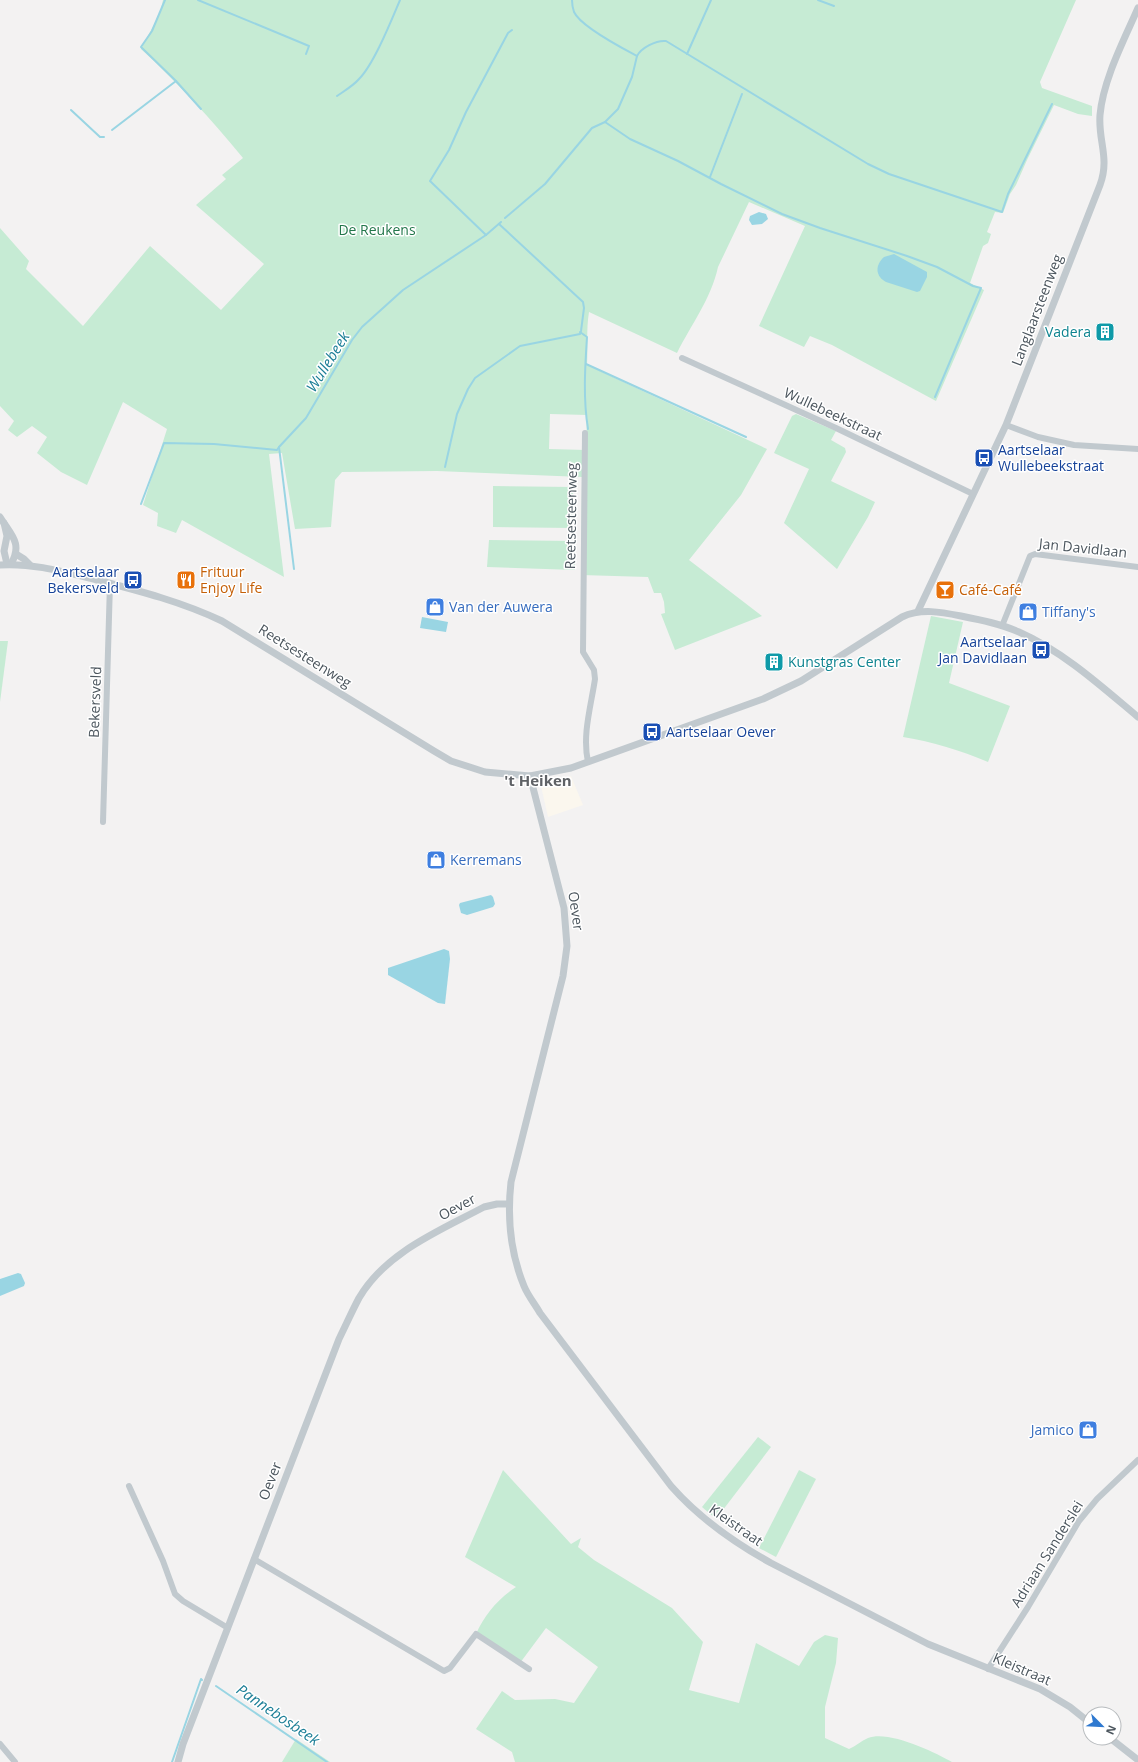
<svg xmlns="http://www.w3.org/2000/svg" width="1138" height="1762" font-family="'Open Sans',sans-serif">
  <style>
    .commercial { fill: #fbf7ee }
    .green { fill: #c6ebd4; fill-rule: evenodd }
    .water { fill: #99d5e3 }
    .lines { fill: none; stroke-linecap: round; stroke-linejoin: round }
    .stream { stroke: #99d5e3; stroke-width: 2 }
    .minor { stroke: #c1c9ce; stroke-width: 6 }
    .tertiary { stroke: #c1c9ce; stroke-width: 7 }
    .labels { text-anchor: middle; stroke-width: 3; stroke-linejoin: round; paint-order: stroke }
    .park-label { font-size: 14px; fill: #23774b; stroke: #fff }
    .street-label { font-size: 14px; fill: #4b555d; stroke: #fff }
    .culture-label { font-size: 14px; fill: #0d838f; stroke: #fff; text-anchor: end }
    .transit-label { font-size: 14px; fill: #164399; stroke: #fff; text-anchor: start }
    .food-label { font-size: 14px; fill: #c56008; stroke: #fff; text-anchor: start }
    .shop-label { font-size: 14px; fill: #366cbe; stroke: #fff; text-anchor: start }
    .water-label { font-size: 15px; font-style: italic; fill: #1d7f97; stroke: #fff }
    .neighbourhood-label { font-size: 15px; font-weight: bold; fill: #5f6266; stroke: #fff }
  </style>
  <rect width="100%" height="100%" fill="#f3f2f2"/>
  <polygon class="commercial" points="571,776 583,805 548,817 541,786"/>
  <g class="green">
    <path d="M 163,0 L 1076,0 L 1040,82 L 1042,88 L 1092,106 L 1092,116 L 1078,114 L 1054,105 L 1027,160 L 1016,185 L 1010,194 L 1003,213 L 995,212 L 987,232 L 991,234 L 988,243 L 983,246 L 970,283 L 984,290 L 936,401 L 832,345 L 810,336 L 804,347 L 759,326 L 805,226 L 749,202 L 718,267 C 711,299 691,325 677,353 L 589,312 C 586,330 588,347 587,365 L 767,449 L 741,495 L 689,560 L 762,616 L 675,650 L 661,614 L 665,613 L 664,602 L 661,593 L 654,593 L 648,577 L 581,575 L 582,477 L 437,471 L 342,472 L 335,480 L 331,527 L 295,529 L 282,453 L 269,454 L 284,577 L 182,520 L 176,533 L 157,526 L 158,513 L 143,505 L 167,429 L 123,402 L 87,485 L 61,472 L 37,453 L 47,437 L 32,426 L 17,437 L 8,430 L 14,421 L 0,406 L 0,228 L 29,261 L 26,269 L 83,326 L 150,246 L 221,310 L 264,264 L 196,205 L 226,179 L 222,175 L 243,158 C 211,119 178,83 141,49 L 160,13 ZM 550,414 L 587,415 L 586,450 L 549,449 Z"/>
    <polygon points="796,414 836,431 831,440 845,448 846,452 831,481 875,502 868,517 837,569 784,523 809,469 774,453 792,416"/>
    <polygon points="493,486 573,487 572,528 493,527"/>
    <polygon points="489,540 575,541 575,570 487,567"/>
    <path d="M 931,616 L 963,622 L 949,683 L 1010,706 L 988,762 C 960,750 933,742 903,737 Z"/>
    <polygon points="0,641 8,641 0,702"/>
    <polygon points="758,1437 771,1447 716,1519 702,1507"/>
    <path d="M 503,1470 L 571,1544 L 581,1538 L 578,1547 L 594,1560 L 672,1608 L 703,1642 L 689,1690 L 739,1703 L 756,1643 L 799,1666 L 814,1642 L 825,1635 L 838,1638 L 836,1663 L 825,1707 L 825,1738 L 849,1749 C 856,1746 861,1741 868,1738 C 889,1730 934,1752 952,1762 L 515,1762 L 512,1752 L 476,1729 L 502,1691 L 515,1700 L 555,1699 L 574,1703 L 598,1667 L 546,1628 L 520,1663 L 476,1634 C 485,1614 498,1599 516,1587 L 465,1557 Z"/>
    <polygon points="799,1470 816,1479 776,1557 759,1548"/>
    <polygon points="296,1739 330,1762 282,1762"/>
  </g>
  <g class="water">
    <polygon points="759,212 766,214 768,219 762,224 752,225 749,220 750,216"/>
    <path d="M 894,254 L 927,272 L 927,277 L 920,291 L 917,292 L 886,282 C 875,276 875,265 884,257 Z"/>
    <polygon points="422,617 448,622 446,632 420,628"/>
    <polygon points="491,895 493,897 495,904 493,907 467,915 461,913 459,905 460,903"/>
    <polygon points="444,949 449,951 450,959 445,1004 438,1003 388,975 388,968"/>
    <polygon points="18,1273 21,1274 25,1283 24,1286 0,1296 0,1279"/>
  </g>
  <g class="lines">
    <g class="stream">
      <polyline points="165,0 152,31 141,47 176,81 201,109"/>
      <polyline points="198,0 309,46 306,54"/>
      <polyline points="818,0 834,6"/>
      <polyline points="687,54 711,0"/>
      <path d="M 637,56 C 641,48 656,40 666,41 L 868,164 L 889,174 L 1002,212 L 1008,194 L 1052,104"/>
      <path d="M 337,96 C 344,91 353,86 359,79 C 374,64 391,21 400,0"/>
      <polyline points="71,110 100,137 104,137"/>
      <polyline points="605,122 630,139 678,161 721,184 782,214 820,228 907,256 937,267 973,286 981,288 935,397"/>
      <polyline points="112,130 176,81"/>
      <polyline points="710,177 742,94"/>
      <path d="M 505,218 L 545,184 L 592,128 L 605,122 L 618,109 L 632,77 L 637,56 C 622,48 581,27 574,12 C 573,9 572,4 572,0"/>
      <polyline points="486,235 430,181 449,150 466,112 508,33 512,30"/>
      <path d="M 580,332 L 587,337 C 585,368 583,398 588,429"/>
      <polyline points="586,364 746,437"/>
      <polyline points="445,467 457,414 468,389 475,378 520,346 580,334 581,331 584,308 583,302 499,224"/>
      <polyline points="141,504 164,443 214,444 277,450 279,447"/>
      <polyline points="294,569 279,447 306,418 352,340 362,327 403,290 486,235 501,222"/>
      <polyline points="216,1686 327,1762"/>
      <polyline points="172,1762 201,1679 202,1680"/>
    </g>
    <g class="minor">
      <polyline points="682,358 836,428 973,494"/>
      <polyline points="1006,425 1038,437 1074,445 1138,449"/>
      <path d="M 585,433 L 583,652 L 594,670 L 595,679 C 591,706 582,735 588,762"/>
      <polyline points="1002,626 1030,556 1035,554 1138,567"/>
      <polyline points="103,822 110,583"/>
      <polyline points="129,1486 163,1561 175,1594 183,1601 228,1628"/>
      <polyline points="254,1559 444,1671 450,1668 476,1634 529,1669"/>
      <polyline points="988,1669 1028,1607 1079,1521 1097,1499 1138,1460"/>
      <polyline points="0,1744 15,1762"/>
    </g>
    <g class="tertiary">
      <path d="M 0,517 C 11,535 23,543 11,564"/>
      <polyline points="4,523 7,536 4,551 7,564"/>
      <polyline points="16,554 24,559 30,565"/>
      <path d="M 0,565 C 34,563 64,572 97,580 C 140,591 182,602 222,621 L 434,751 L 451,761 L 485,772 L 530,776 L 571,768 L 763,699 L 801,681 L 902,617 C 921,608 941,612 961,616 C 981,620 1001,624 1019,632 C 1064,652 1101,686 1138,717"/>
      <path d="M 918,611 L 1006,425 L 1100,185 C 1110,158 1098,141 1100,115 C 1103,80 1124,40 1138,8"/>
      <path d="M 530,776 L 564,908 L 567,946 L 563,976 L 511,1182 C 507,1218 510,1252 524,1286 C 528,1296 535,1304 540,1313 L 671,1486 C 700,1519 733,1542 771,1563 L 928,1644 L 1040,1689 L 1070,1707 L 1090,1723"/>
      <polyline points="1110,1738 1138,1760"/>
      <path d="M 178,1762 L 183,1744 L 339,1339 C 346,1325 352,1311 359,1298 C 386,1252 439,1231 484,1207 L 497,1204 L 509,1204"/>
    </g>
  </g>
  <defs>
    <symbol id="building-square" viewBox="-11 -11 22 22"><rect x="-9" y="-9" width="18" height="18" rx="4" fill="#0f9aa8" stroke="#fff"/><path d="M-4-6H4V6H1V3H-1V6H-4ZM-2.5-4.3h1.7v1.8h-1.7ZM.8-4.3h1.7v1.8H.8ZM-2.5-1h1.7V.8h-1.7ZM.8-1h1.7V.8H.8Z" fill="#fff"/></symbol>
    <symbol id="bus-square" viewBox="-11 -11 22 22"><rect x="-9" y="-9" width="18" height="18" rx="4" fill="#1a4fb4" stroke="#fff"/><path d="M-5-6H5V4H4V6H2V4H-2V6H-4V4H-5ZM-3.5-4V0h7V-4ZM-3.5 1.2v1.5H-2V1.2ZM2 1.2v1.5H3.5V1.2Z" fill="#fff"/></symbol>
    <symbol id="restaurant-square" viewBox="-11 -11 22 22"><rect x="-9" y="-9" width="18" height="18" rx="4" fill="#e8710a" stroke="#fff"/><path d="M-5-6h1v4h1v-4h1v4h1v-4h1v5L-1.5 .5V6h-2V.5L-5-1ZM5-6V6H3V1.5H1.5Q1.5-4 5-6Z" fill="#fff"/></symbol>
    <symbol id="bar-square" viewBox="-11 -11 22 22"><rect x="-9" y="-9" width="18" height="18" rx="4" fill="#e8710a" stroke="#fff"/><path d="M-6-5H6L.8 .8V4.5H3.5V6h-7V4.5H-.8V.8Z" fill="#fff"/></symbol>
    <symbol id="shop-square" viewBox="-11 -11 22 22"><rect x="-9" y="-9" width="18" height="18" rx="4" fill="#3f7fe0" stroke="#fff"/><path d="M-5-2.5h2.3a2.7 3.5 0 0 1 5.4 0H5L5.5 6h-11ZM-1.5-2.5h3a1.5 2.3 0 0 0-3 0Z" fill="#fff"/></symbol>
  </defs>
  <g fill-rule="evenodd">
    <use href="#building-square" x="1094" y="321" width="22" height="22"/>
    <use href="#bus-square" x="973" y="447" width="22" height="22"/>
    <use href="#bus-square" x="122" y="569" width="22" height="22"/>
    <use href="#restaurant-square" x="175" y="569" width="22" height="22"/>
    <use href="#bar-square" x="934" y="579" width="22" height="22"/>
    <use href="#shop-square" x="424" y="596" width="22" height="22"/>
    <use href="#shop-square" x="1017" y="601" width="22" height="22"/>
    <use href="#bus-square" x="1030" y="639" width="22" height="22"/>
    <use href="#building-square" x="763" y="651" width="22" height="22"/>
    <use href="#bus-square" x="641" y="721" width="22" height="22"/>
    <use href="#shop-square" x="425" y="849" width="22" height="22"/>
    <use href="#shop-square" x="1077" y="1419" width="22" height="22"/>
  </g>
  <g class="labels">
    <g class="park-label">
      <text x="377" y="235">De Reukens</text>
    </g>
    <g class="street-label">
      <text transform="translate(1037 310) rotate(-69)" y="5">Langlaarsteenweg</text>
      <text transform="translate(833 414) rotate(25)" y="5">Wullebeekstraat</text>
      <text transform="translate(571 516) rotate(-89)" y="5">Reetsesteenweg</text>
      <text transform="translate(1083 548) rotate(6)" y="5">Jan Davidlaan</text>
      <text transform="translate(305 656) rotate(32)" y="5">Reetsesteenweg</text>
      <text transform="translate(95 702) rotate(-88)" y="5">Bekersveld</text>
      <text transform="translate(576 911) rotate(82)" y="5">Oever</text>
      <text transform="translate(457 1207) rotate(-28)" y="5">Oever</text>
      <text transform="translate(270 1481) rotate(-69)" y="5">Oever</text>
      <text transform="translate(736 1525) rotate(35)" y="5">Kleistraat</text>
      <text transform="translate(1047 1554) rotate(-58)" y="5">Adriaan Sanderslei</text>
      <text transform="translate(1022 1669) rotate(23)" y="5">Kleistraat</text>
    </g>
    <g class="culture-label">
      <text x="1091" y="337">Vadera</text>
      <text x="788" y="667" text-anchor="start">Kunstgras Center</text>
    </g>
    <g class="transit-label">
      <text x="998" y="455">Aartselaar<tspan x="998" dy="16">Wullebeekstraat</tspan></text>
      <text x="119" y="577" text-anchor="end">Aartselaar<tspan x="119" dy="16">Bekersveld</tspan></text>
      <text x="1027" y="647" text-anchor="end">Aartselaar<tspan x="1027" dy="16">Jan Davidlaan</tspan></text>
      <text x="666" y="737">Aartselaar Oever</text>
    </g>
    <g class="food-label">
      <text x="200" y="577">Frituur<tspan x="200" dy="16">Enjoy Life</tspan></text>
      <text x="959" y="595">Café-Café</text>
    </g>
    <g class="shop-label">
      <text x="449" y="612">Van der Auwera</text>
      <text x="1042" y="617">Tiffany's</text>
      <text x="450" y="865">Kerremans</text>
      <text x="1074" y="1435" text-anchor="end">Jamico</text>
    </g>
    <g class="water-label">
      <text transform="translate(328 362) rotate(-58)" y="5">Wullebeek</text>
      <text transform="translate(278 1715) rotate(34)" y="5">Pannebosbeek</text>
    </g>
    <g class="neighbourhood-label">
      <text x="538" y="786">'t Heiken</text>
    </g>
  </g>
  <g transform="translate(1102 1726) rotate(114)"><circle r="19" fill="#ffffff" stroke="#b7bbbe"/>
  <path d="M0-3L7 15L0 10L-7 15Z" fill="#2f79d0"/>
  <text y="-6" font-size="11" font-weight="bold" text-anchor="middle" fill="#4b555d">N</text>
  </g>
</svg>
